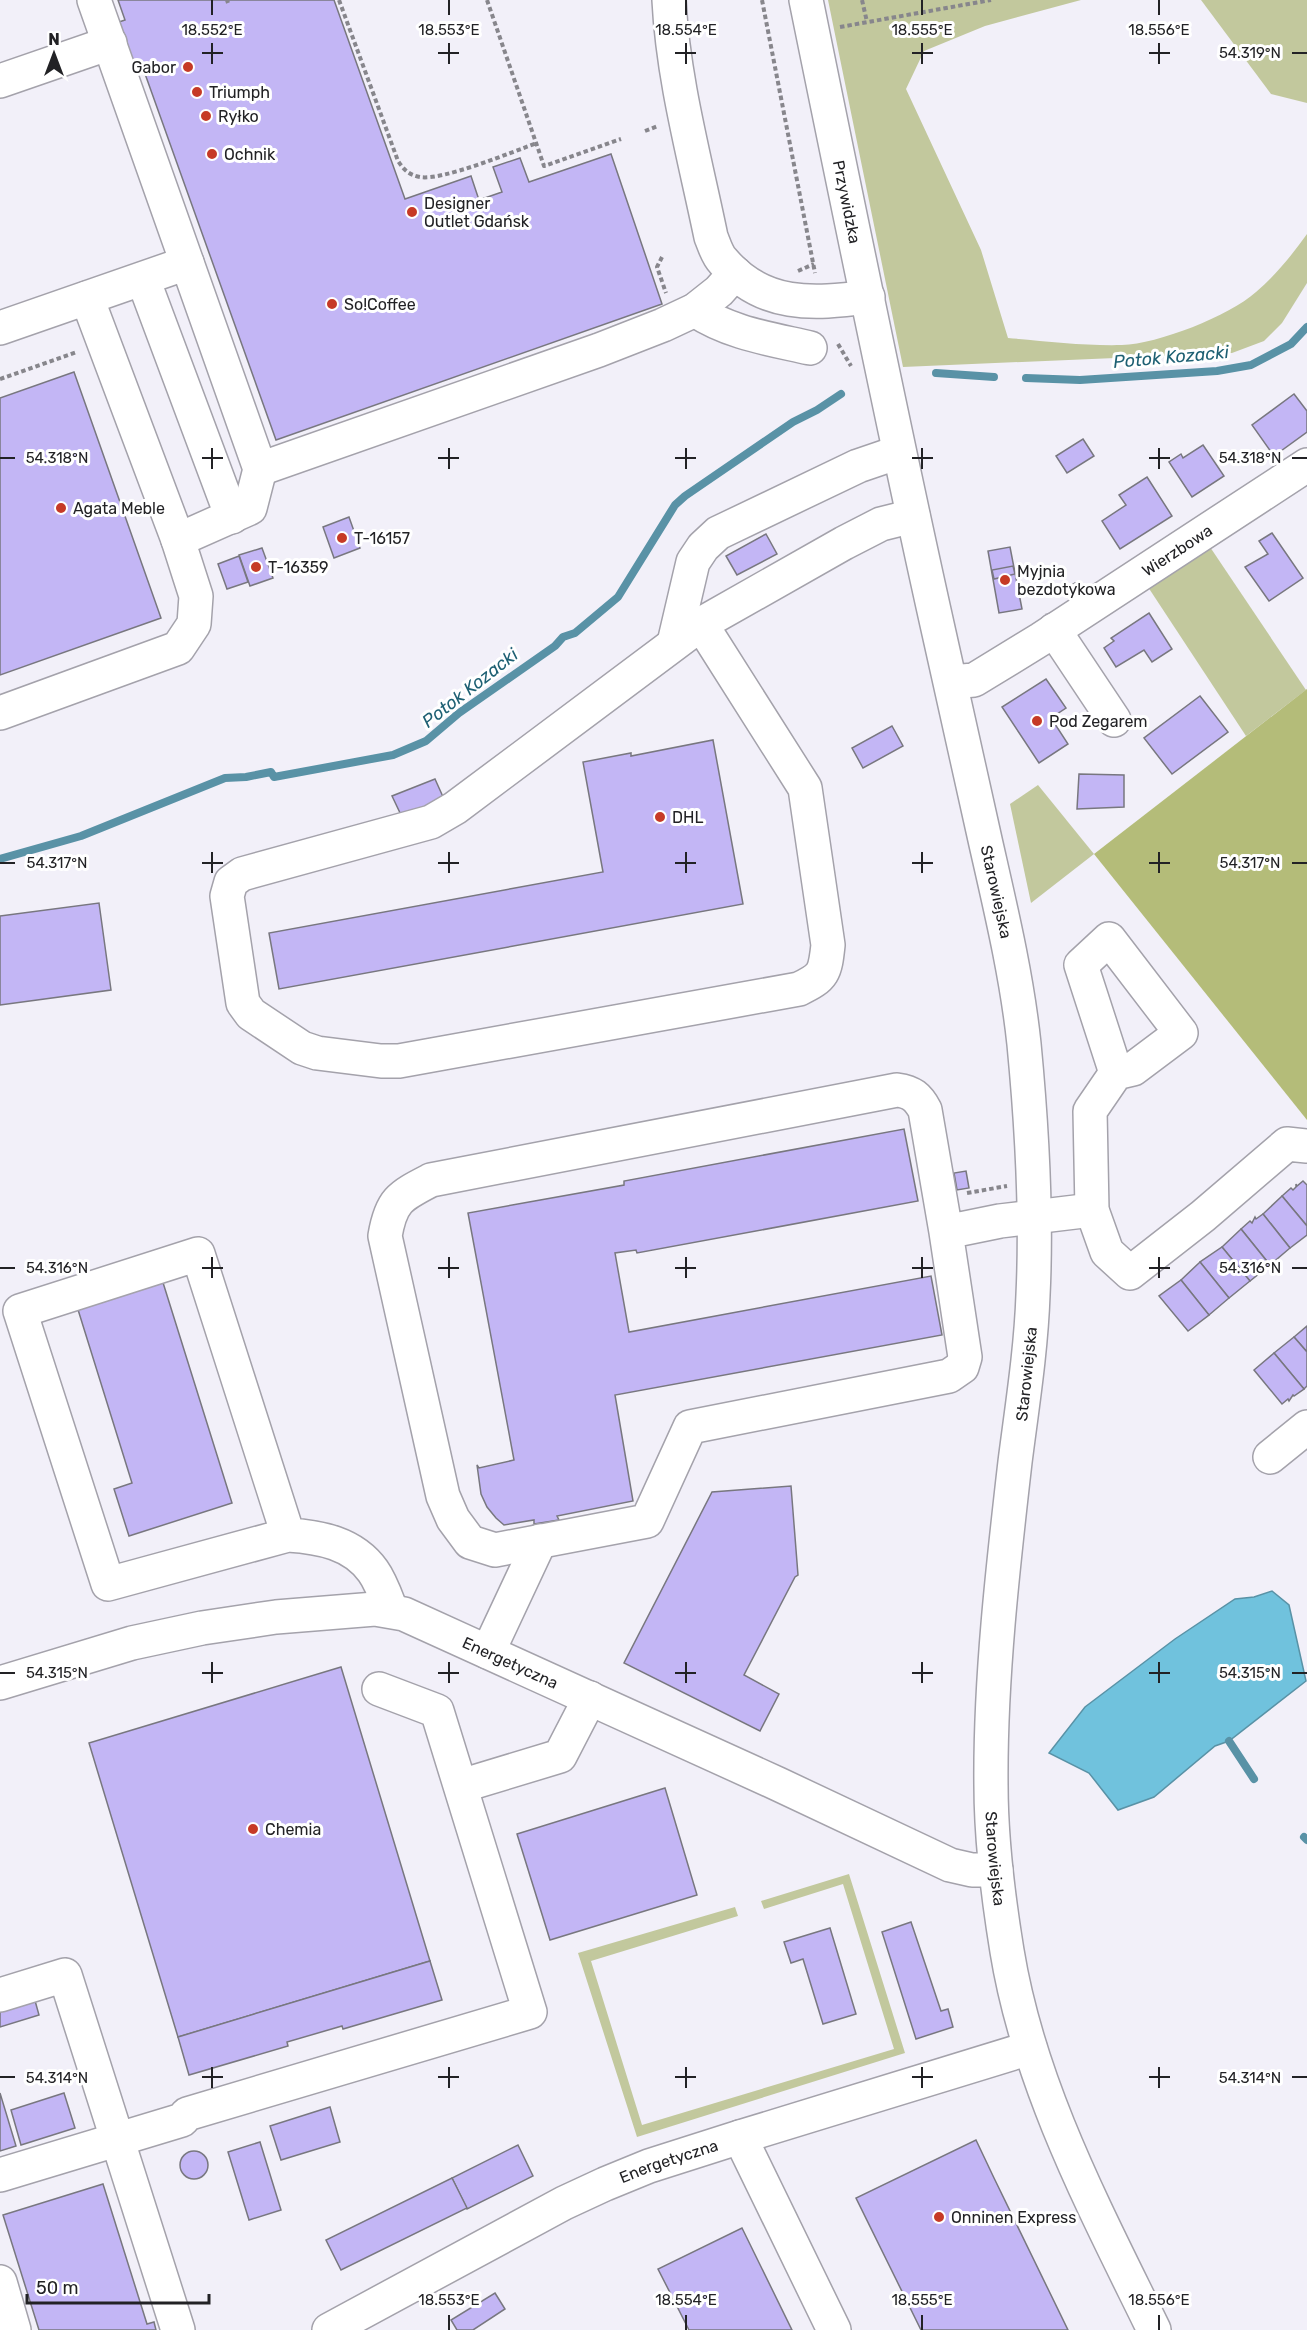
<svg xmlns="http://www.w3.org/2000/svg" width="1307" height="2330" font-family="Rubik,sans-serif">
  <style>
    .green { fill: #c2c89d }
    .forest { fill: #b4bc79 }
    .water { fill: #70c2dd; stroke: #5992a6; stroke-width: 1.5 }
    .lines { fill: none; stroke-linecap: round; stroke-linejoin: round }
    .stream { stroke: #5992a6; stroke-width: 8 }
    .building { fill: #c3b6f5; stroke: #78777f; stroke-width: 1.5 }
    .minor-casing { stroke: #a4a2ab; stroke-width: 36 }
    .path { stroke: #87868c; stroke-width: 4; stroke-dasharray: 4.5 3; stroke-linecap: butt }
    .minor { stroke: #fff; stroke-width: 33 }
    .ticks { fill: none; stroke: #222225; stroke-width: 2 }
    .poi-dot { fill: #c63a26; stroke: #fff; stroke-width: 2 }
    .labels { text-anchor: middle; stroke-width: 6; stroke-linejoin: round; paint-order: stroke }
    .poi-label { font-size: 16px; fill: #222225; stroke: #fff; text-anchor: start }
    .street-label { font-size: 16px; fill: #222225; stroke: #fff }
    .water-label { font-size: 18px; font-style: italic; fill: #1e6073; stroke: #fff }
    .ticks-label { font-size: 15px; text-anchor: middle; fill: #222225; stroke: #fff; stroke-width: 6; stroke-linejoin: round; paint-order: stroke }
  </style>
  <rect width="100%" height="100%" fill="#f2f0f9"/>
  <g class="green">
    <path d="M 828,0 L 1081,0 L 985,26 L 924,51 L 906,89 L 981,250 L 1008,338 C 1045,341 1084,346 1122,345 C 1158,344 1229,316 1256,292 C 1275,276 1292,255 1307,234 L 1307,283 L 1282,323 L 1264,341 L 1232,353 L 903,367 Z"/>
    <polygon points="1201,0 1307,0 1307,103 1271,94"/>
    <polygon points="1210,547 1306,690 1246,736 1148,587"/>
    <polygon points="1038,785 1094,854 1031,903 1010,804"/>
    <polygon points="849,1874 905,2053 637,2137 578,1953 735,1907 738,1916 591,1961 642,2125 894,2049 843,1884 764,1909 761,1901"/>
  </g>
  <polygon class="forest" points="1307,689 1307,1120 1094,854"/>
  <polygon class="water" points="1272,1591 1289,1605 1306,1681 1229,1741 1215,1746 1154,1797 1118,1810 1089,1773 1049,1753 1085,1707 1175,1639 1235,1599 1254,1597"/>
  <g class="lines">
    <g class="stream">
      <polyline points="936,373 994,377"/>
      <polyline points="1026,378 1080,380 1217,371 1251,365 1291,344 1307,327"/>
      <polyline points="0,859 81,836 225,778 246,777 271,772 274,777 393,755 426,741 459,713 555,646 563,637 575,633 618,597 675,505 685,496 793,422 817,410 841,394"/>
      <polyline points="1229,1741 1254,1779"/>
      <polyline points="1304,1837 1307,1840"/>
    </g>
  </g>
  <g class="building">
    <polygon points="118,0 334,0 405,199 471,176 479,200 502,192 493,167 520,158 529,182 611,154 662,304 276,440 144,71 137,74 119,22 125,20"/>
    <polygon points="74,372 161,618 0,675 0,398"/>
    <polygon points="1294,394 1307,411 1307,432 1274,456 1252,425"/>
    <polygon points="1083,439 1094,456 1067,473 1056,456"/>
    <polygon points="1203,445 1224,476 1192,497 1169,462 1181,454 1183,458"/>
    <polygon points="1147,477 1172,516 1120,549 1102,521 1126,505 1119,495"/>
    <polygon points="349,517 360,548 334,558 323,527"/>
    <polygon points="1272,533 1303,578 1269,601 1245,567 1268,554 1259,541"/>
    <polygon points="766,534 777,554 737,575 726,556"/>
    <polygon points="1010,547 1022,609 999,613 988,551"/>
    <polygon points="262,548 273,578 250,586 239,555"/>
    <polygon points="239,556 248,582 227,589 218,564"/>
    <polygon points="1013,566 1015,574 994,579 992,570"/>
    <polygon points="1075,583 1080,590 1071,597 1065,589"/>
    <polygon points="1149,613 1172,649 1152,662 1144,650 1116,667 1104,648 1114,641 1111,638"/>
    <polygon points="1046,679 1066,708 1051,718 1068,744 1039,763 1002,707"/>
    <polygon points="1200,696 1228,732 1172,774 1144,738"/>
    <polygon points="892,726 903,746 863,768 852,748"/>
    <polygon points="713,740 743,904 279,989 269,933 603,872 583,762 631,753 631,756"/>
    <polygon points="1079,774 1124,775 1124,807 1077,809"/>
    <polygon points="435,779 444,799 402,817 392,796"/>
    <polygon points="99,903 111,990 0,1005 0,916"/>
    <polygon points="904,1129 918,1201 637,1253 636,1250 615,1253 629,1332 931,1276 942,1335 615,1395 633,1501 557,1516 559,1520 534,1524 534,1520 504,1525 496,1518 487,1507 481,1494 477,1465 479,1468 514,1460 468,1213 624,1185 624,1181"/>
    <polygon points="966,1171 969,1188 957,1190 954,1173"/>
    <polygon points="1303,1181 1307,1185 1307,1226 1282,1196 1291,1188 1293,1190 1296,1187 1296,1184 1297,1186"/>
    <polygon points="1282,1196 1307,1226 1307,1235 1290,1248 1263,1214"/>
    <polygon points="1263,1214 1290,1248 1270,1265 1241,1229 1250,1221 1252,1223 1255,1217 1256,1219"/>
    <polygon points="1241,1229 1270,1265 1250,1281 1222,1247"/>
    <polygon points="1222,1247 1250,1281 1229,1298 1200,1262"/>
    <polygon points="1200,1262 1229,1298 1209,1315 1181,1280"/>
    <polygon points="160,1273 232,1503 129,1536 114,1489 132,1483 75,1300"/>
    <polygon points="1181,1280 1209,1315 1188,1331 1159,1296"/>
    <polygon points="1307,1326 1307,1352 1294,1337"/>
    <polygon points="1294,1337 1307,1352 1307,1386 1304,1389 1274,1353"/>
    <polygon points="1274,1353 1304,1389 1294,1396 1293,1395 1289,1401 1288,1399 1282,1404 1254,1370"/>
    <polygon points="791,1486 798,1575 795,1577 744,1675 779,1694 760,1731 624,1663 712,1492"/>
    <polygon points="341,1667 430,1961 178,2037 89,1743"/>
    <polygon points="665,1788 697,1895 550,1940 517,1834"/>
    <polygon points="911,1922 941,2011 948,2009 953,2027 916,2039 882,1932"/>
    <polygon points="830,1928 856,2014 823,2024 803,1959 791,1963 784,1942"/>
    <polygon points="430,1961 442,2000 343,2029 342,2026 287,2042 288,2046 189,2075 178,2037"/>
    <polygon points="34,1997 39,2015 0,2027 0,2008"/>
    <polygon points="0,2093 16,2146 0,2151"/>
    <polygon points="64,2093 75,2128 21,2145 11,2110"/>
    <polygon points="330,2107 340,2142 281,2160 270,2126"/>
    <polygon points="976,2140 994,2178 1068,2330 921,2330 856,2198"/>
    <polygon points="260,2142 281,2210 249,2220 228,2152"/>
    <polygon points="518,2145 533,2176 467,2209 452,2178"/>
    <circle cx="194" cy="2165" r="14"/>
    <polygon points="452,2178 467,2208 341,2270 326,2240"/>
    <polygon points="103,2184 147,2324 154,2322 156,2330 39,2330 3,2215"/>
    <polygon points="742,2228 792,2330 689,2330 658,2269"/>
    <polygon points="495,2293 505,2309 473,2330 457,2330 451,2320"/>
  </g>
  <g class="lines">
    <defs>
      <g id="minor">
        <path d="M 669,0 C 673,80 695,159 711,237 C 714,244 717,255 723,261 C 763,308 813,304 868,297"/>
        <path id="s1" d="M 806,0 C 849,211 892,423 939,633 C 955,704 971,774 986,844 C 1001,910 1017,977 1024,1044 C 1032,1127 1037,1212 1033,1295 C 1031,1351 1022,1407 1015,1462 C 1003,1566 990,1680 991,1785 C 991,1840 998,1896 1007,1951 C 1029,2086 1095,2209 1154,2330"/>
        <polyline points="0,81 110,43"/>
        <polyline points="143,279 232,517"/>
        <polyline points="87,298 178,540"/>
        <path d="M 695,310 C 729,333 771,339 810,348"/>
        <polyline points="0,328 187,263"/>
        <polyline points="260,469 599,350 663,325 695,310 719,291 735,273"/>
        <path d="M 701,624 L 805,788 L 828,945 C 825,973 824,977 799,989 L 399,1061 L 381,1061 L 317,1053 L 302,1048 L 251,1014 L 243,1003 L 227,896 L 231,882 L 242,874 L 431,822 L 455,808 L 701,624 L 844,543 L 881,524 L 913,516"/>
        <polyline points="1054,630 1114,720"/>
        <polyline points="674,643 693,562 703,547 718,533 858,466 899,452"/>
        <path id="s2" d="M 951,682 L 974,680 L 1041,639 L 1307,465"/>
        <polyline points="0,713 178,648 194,624 196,596 178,540 250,508 260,469 94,0"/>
        <polyline points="1116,1073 1133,1069 1181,1033 1109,939 1081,965 1116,1073 1090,1111 1092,1210 1107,1252 1130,1273 1203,1216 1287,1144 1307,1146"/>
        <path d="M 946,1232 L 965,1357 L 962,1367 L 949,1376 L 690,1427 L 647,1521 L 495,1550 L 470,1542 L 453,1519 L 443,1496 L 385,1236 C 391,1200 400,1196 431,1180 L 897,1090 C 912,1092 918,1097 925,1110 L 946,1232 L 1000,1221 L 1092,1210"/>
        <polyline points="1270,1457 1307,1427"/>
        <path d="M 288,1535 L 108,1584 L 20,1311 L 198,1254 L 288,1535 C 320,1537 353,1543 373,1571 C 381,1582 386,1597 391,1610"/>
        <polyline points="488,1652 540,1541"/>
        <path id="s3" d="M 0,1683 L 132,1643 L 202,1628 L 276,1617 L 375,1609 L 404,1614 L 778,1784 L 950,1865 L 972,1870 L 996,1870"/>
        <polyline points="461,1786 560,1756 590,1698"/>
        <polyline points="0,1995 65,1975 178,2330"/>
        <polyline points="740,2137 834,2330"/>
        <polyline points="0,2175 182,2120 187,2114 530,2012 437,1711 379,1689"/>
        <polyline points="0,2282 14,2330"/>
        <path id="s4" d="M 329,2330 L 564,2203 L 605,2184 L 649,2166 L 740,2137 L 1030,2048"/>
      </g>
    </defs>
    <use href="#minor" class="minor-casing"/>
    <g class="path">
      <polyline points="227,0 228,3"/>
      <path d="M 339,0 L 398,161 C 404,170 409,175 420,177 C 442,181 512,152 537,143"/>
      <polyline points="487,0 544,166 621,139"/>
      <polyline points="762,0 815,273"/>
      <polyline points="862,0 867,22"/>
      <polyline points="840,27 991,0"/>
      <polyline points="645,131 658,126"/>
      <polyline points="662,257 657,267 666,293"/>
      <polyline points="798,271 814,264"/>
      <polyline points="838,344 851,366"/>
      <polyline points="0,379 77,352"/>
      <polyline points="967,1193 1007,1186"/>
    </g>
    <use href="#minor" class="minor"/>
  </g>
  <path class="ticks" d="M 212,0 L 212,15M 449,0 L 449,15M 686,0 L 686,15M 922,0 L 922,15M 1159,0 L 1159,15M 212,43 L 212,64M 449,43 L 449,64M 686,43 L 686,64M 922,43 L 922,64M 1159,43 L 1159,64M 202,53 L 223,53M 438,53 L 459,53M 675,53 L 696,53M 912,53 L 933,53M 1149,53 L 1170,53M 1292,53 L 1307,53M 212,448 L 212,469M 449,448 L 449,469M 686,448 L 686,469M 922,448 L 922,469M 1159,448 L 1159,469M 0,458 L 15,458M 202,458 L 223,458M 438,458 L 459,458M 675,458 L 696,458M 912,458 L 933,458M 1149,458 L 1170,458M 1292,458 L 1307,458M 212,852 L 212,873M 449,852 L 449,873M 686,852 L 686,873M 922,852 L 922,873M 1159,852 L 1159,873M 0,863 L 15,863M 202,863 L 223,863M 438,863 L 459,863M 675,863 L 696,863M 912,863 L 933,863M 1149,863 L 1170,863M 1292,863 L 1307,863M 212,1257 L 212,1278M 449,1257 L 449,1278M 686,1257 L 686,1278M 922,1257 L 922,1278M 1159,1257 L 1159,1278M 0,1268 L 15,1268M 202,1268 L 223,1268M 438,1268 L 459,1268M 675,1268 L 696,1268M 912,1268 L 933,1268M 1149,1268 L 1170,1268M 1292,1268 L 1307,1268M 212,1662 L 212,1683M 449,1662 L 449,1683M 686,1662 L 686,1683M 922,1662 L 922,1683M 1159,1662 L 1159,1683M 0,1673 L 15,1673M 202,1673 L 223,1673M 438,1673 L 459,1673M 675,1673 L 696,1673M 912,1673 L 933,1673M 1149,1673 L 1170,1673M 1292,1673 L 1307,1673M 212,2067 L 212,2088M 449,2067 L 449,2088M 686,2067 L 686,2088M 922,2067 L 922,2088M 1159,2067 L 1159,2088M 0,2077 L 15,2077M 202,2077 L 223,2077M 438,2077 L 459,2077M 675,2077 L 696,2077M 912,2077 L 933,2077M 1149,2077 L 1170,2077M 1292,2077 L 1307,2077M 449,2315 L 449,2330M 686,2315 L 686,2330M 922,2315 L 922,2330M 1159,2315 L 1159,2330"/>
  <g class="poi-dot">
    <circle cx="188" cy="67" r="6"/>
    <circle cx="197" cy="92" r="6"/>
    <circle cx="206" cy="116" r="6"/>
    <circle cx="212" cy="154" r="6"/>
    <circle cx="412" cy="212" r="6"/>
    <circle cx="332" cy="304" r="6"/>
    <circle cx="61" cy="508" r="6"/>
    <circle cx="342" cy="538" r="6"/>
    <circle cx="256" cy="567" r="6"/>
    <circle cx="1005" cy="580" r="6"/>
    <circle cx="1037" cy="721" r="6"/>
    <circle cx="660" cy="817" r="6"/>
    <circle cx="253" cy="1829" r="6"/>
    <circle cx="939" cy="2217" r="6"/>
  </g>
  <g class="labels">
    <g class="poi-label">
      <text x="176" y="73" text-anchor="end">Gabor</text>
      <text x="209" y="98">Triumph</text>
      <text x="218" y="122">Ryłko</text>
      <text x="224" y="160">Ochnik</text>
      <text x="424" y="209">Designer<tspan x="424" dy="18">Outlet Gdańsk</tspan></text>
      <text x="344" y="310">So!Coffee</text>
      <text x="73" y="514">Agata Meble</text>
      <text x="354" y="544">T-16157</text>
      <text x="268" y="573">T-16359</text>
      <text x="1017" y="577">Myjnia<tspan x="1017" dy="18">bezdotykowa</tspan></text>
      <text x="1049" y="727">Pod Zegarem</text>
      <text x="672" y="823">DHL</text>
      <text x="265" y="1835">Chemia</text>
      <text x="951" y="2223">Onninen Express</text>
    </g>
    <g class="street-label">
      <text dy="6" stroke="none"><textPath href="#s1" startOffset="206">Przywidzka</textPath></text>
      <text dy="6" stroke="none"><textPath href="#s2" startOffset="264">Wierzbowa</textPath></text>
      <text dy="6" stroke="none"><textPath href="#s1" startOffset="912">Starowiejska</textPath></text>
      <text transform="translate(1026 1374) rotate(-84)" y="6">Starowiejska</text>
      <text dy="6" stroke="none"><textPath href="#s3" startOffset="530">Energetyczna</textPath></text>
      <text dy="6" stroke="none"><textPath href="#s1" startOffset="1884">Starowiejska</textPath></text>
      <text dy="6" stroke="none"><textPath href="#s4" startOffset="380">Energetyczna</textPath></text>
    </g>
    <g class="water-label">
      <text transform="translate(1171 357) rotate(-5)" y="6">Potok Kozacki</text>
      <text transform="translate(470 688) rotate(-38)" y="6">Potok Kozacki</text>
    </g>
  </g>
  <g class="ticks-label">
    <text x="212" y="35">18.552°E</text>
    <text x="449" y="35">18.553°E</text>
    <text x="686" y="35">18.554°E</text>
    <text x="922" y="35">18.555°E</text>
    <text x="1159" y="35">18.556°E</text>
    <text x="1250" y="58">54.319°N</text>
    <text x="57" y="463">54.318°N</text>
    <text x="1250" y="463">54.318°N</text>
    <text x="57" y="868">54.317°N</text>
    <text x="1250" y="868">54.317°N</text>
    <text x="57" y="1273">54.316°N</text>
    <text x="1250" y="1273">54.316°N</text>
    <text x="57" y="1678">54.315°N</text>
    <text x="1250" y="1678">54.315°N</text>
    <text x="57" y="2083">54.314°N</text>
    <text x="1250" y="2083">54.314°N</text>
    <text x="449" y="2305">18.553°E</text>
    <text x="686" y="2305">18.554°E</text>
    <text x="922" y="2305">18.555°E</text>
    <text x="1159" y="2305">18.556°E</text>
  </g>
  <g transform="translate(54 54)" stroke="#ffffff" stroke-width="4.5" paint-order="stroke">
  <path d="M0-4.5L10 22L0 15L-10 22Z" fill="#222225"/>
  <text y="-9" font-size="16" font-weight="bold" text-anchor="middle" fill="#222225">N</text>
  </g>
  <path d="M27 2294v9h182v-9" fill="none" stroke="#222225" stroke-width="3"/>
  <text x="36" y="2294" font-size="18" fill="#222225" stroke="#ffffff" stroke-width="4.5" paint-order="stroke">50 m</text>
</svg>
